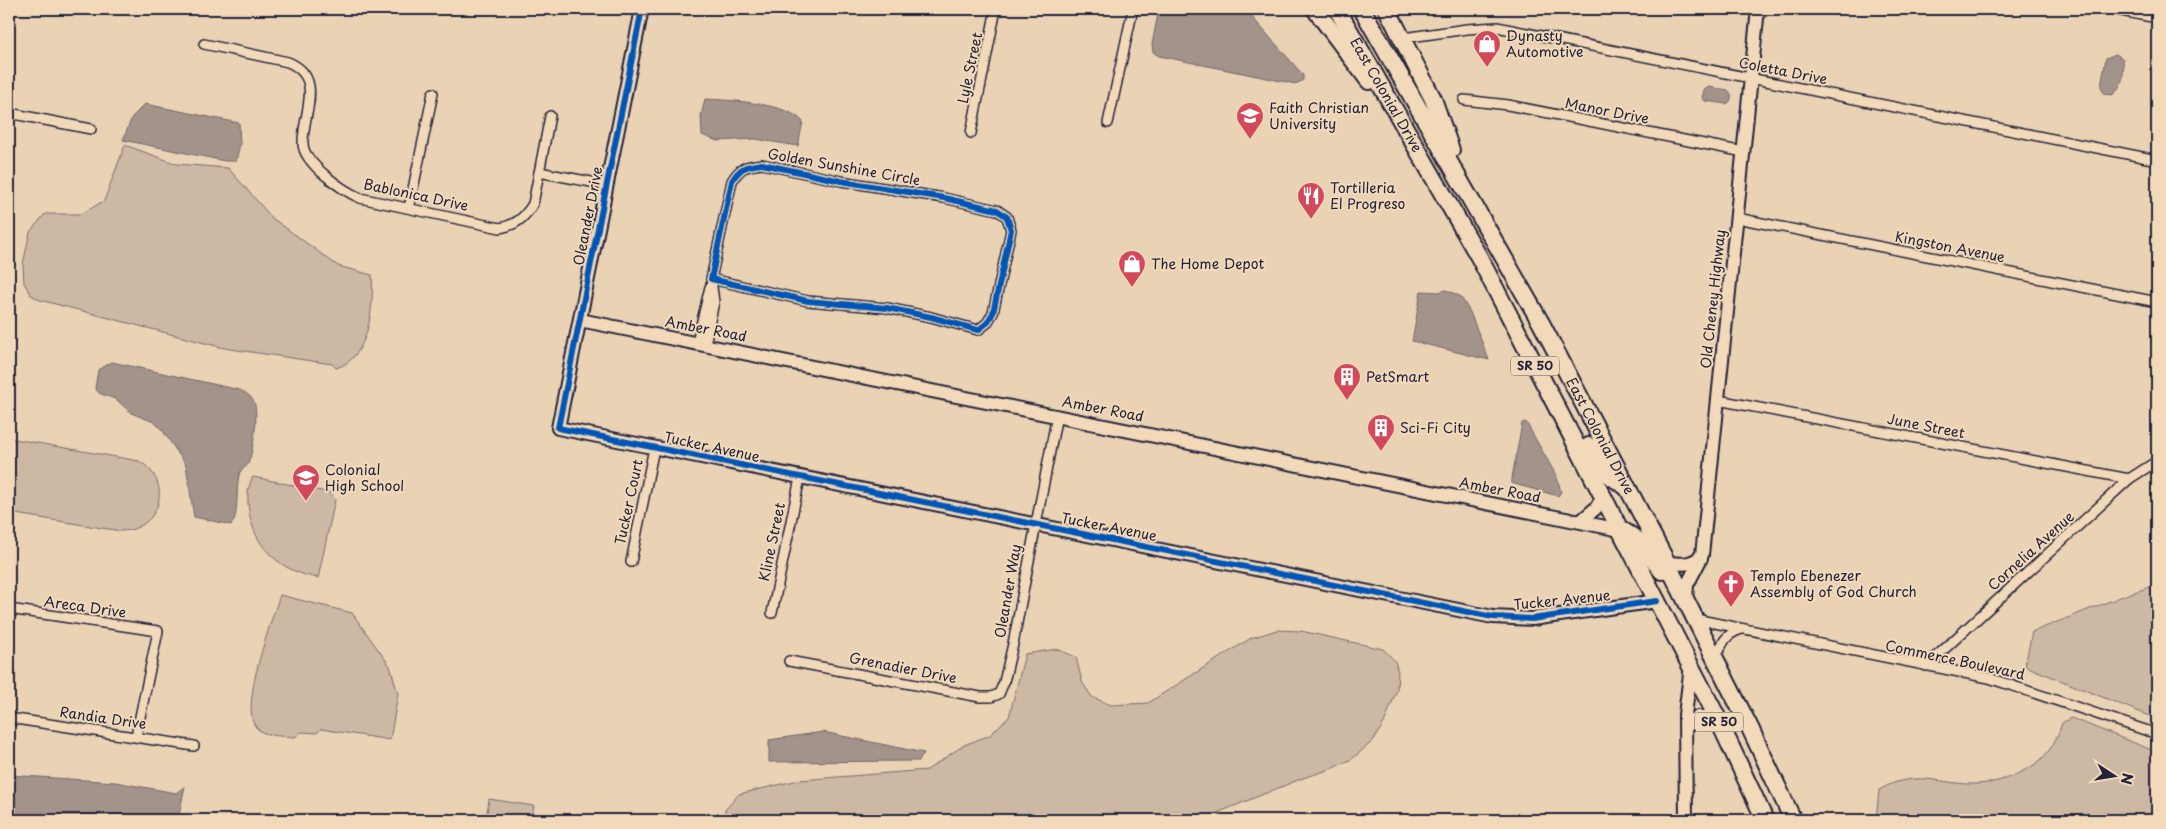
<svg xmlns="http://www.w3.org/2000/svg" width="2166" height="829" font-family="'Playpen Sans',sans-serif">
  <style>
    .green { fill: #ccb8a3; stroke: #776d6f }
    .water { fill: #a3938a; stroke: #6f666a }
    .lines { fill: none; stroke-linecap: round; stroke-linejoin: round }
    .street-casing { stroke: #22223b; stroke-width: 12 }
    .secondary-casing { stroke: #22223b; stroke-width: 16 }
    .highway-casing { stroke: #22223b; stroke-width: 20 }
    .street { stroke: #f2d9ba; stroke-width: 9 }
    .secondary { stroke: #f2d9ba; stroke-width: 12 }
    .highway { stroke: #f2d9ba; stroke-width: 16 }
    .cycleway-casing { stroke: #f2d9ba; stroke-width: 9 }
    .cycleway { stroke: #0057b8; stroke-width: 6 }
    .labels { text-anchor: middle; stroke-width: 4; stroke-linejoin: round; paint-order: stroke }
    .shield { fill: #f2d9ba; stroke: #605961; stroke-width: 1 }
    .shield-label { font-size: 12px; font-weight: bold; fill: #22223b }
    .poi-label { font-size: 14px; fill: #22223b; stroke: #f2d9ba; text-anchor: start }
    .street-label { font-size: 14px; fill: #22223b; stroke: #f2d9ba }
  </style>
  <rect width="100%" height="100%" fill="#ead2b5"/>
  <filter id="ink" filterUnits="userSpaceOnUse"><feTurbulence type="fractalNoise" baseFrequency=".02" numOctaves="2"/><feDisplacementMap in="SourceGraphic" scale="10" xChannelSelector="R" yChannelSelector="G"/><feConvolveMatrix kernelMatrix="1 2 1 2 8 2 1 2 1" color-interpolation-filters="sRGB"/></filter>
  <g filter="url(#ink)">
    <g class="green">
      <path d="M 125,145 L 177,164 L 228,168 L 272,218 L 338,266 L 372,275 C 374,304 370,359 336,368 L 332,364 L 224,348 L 40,300 L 31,295 L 24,283 L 23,264 L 30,232 L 45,214 L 81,214 L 104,201 Z"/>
      <path d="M 9,438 L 139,461 C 174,481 161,530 121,531 L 9,513 Z"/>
      <path d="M 253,477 L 331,493 L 335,500 L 318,578 C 282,572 254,548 249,511 C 247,499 247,487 253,477 Z"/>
      <polygon points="2157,585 2157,719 2025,666 2032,632 2128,594"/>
      <path d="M 280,595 L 352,613 L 390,666 L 398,694 L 390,740 L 321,729 L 317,733 L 301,732 L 295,737 C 283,736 262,737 255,726 C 240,704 272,620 280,595 Z"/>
      <polygon points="1277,630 1301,631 1383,649 1395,661 1398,672 1397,690 1384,723 1373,741 1352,759 1331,769 1303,778 1200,820 725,820 725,810 739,794 799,780 927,770 964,745 990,735 1009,717 1025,654 1057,649 1076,657 1082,682 1092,697 1111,705 1148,703 1251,638"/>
      <path d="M 2071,718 L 2157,752 L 2157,820 L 1876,820 L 1879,790 C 1920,766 1946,789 1987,783 C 2000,781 2012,777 2023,771 C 2045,761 2055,745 2062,723 Z"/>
      <polygon points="489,799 534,806 531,820 486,820"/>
    </g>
    <g class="water">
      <polygon points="1159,9 1245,9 1303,75 1303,80 1296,84 1159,56 1153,52 1152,44"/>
      <path d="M 2116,54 L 2123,59 C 2124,72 2124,87 2112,95 L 2104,94 L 2101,87 L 2106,58 Z"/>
      <polygon points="1709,87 1728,90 1731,94 1731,100 1727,104 1705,101 1702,98 1704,90"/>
      <path d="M 705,99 C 729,100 789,103 803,122 L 798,146 L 755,139 L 717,141 L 702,135 L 701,116 Z"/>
      <polygon points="145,104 239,123 240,144 236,161 225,161 123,140 132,117"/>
      <polygon points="1446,290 1460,296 1470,312 1489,360 1412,341 1421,291 1439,292"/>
      <path d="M 112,362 L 240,390 C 246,393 251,396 254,402 C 259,413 253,453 248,464 C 246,468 241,469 240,472 C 235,485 240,516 231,525 L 194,517 L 186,465 L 163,431 L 154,422 L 131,413 L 117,400 L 99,393 L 95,388 L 98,370 Z"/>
      <polygon points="1526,422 1557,477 1561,492 1558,496 1511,483 1522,423"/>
      <polygon points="823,732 924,753 919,761 769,762 769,740"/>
      <polygon points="9,775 115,782 176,793 185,786 178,820 9,820"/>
    </g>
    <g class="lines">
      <defs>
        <g id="street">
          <polyline points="2111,9 2157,18"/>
          <polyline points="1403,38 1467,29 1497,27 2157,160"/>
          <path d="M 204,44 L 288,62 C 326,78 302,114 303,144 C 304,164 344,191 360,198 L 500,228 C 516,225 524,218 533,204 L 550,116"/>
          <polyline points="1464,100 1508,105 1744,152"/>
          <polyline points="9,113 91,129"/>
          <polyline points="1108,123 1133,9"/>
          <polyline points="971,133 996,9"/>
          <path d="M 762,164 L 841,181 L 944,198 L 997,210 L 1007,217 L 1011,230 L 993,313 L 987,323 L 978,330 L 931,317 L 887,308 L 808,301 L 711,279 L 732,181 C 740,167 746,166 762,164 Z"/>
          <polyline points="539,172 607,185"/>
          <polyline points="409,208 433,93"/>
          <polyline points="1737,218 2157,302"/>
          <polyline points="697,342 710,287"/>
          <polyline points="705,344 714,302 711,279"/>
          <polyline points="1718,400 2129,479"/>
          <polyline points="631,562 654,448"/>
          <polyline points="9,609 158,631 136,736"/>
          <polyline points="772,613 800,478"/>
          <polyline points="1695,619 1989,678 2157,734"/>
          <path d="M 1716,658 C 1722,643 1725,634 1742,629"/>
          <polyline points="789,661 980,697 991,697 999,694 1004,682 1013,644 1057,415"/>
          <polyline points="1926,666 2129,479 2157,461"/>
          <polyline points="9,718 194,746"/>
        </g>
        <g id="secondary">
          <polyline points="642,9 558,428 1493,617 1532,619 1657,601"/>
          <polyline points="580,320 1620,530"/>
          <polyline points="1581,521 1596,508 1603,497"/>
          <path d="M 1667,563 C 1681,564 1692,566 1702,555 L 1758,9"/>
          <polyline points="1686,602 1687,585 1701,558"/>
          <polyline points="1686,727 1698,717 1717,717"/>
          <polyline points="1686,820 1685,715 1691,666"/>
        </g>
        <g id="highway">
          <polyline points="1315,9 1369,81"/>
          <path id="s1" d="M 1337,9 L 1479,257 L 1717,717 L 1765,820"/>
          <path id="s2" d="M 1362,9 L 1541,323 L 1667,563 L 1750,728 L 1793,820"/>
          <polyline points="1387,9 1433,99 1451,150"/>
          <polyline points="1589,446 1603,471 1625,486"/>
          <polyline points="1622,530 1638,540 1662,571"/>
        </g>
      </defs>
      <use href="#street" class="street-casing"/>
      <use href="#secondary" class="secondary-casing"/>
      <use href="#highway" class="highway-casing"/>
      <use href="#street" class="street"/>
      <use href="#secondary" class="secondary"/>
      <use href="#highway" class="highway"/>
      <defs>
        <g id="cycleway">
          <polyline points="642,9 558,428 1493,617 1532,619 1657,601"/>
          <path d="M 762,164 L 841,181 L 944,198 L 997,210 L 1007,217 L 1011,230 L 993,313 L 987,323 L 978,330 L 931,317 L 887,308 L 808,301 L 711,279 L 732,181 C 740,167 746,166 762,164 Z"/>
        </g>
      </defs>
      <use href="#cycleway" class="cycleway-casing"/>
      <use href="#cycleway" class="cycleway"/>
    </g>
  </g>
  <defs>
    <symbol id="shop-pin" viewBox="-11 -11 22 30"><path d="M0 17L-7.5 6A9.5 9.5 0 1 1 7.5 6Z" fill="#d1495b" stroke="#f2d9ba"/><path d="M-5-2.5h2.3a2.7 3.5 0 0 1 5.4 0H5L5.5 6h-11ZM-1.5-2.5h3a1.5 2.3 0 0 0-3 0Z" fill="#fff"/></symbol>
    <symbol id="university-pin" viewBox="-11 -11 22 30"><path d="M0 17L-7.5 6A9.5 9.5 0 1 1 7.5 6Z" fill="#d1495b" stroke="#f2d9ba"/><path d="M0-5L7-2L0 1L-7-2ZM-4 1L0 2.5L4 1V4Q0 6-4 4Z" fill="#fff"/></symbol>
    <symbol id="restaurant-pin" viewBox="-11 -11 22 30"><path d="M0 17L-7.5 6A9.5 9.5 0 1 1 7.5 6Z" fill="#d1495b" stroke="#f2d9ba"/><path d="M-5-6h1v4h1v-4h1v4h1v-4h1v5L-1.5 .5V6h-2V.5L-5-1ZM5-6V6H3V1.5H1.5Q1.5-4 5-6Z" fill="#fff"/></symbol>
    <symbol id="building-pin" viewBox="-11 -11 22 30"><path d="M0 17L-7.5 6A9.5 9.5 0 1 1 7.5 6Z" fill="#d1495b" stroke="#f2d9ba"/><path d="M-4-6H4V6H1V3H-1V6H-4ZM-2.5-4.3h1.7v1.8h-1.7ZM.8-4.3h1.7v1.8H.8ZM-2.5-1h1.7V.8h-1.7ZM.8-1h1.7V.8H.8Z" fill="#fff"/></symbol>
    <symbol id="school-pin" viewBox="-11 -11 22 30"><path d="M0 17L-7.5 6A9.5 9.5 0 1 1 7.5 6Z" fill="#d1495b" stroke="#f2d9ba"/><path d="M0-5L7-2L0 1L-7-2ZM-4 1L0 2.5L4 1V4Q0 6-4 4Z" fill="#fff"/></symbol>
    <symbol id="church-pin" viewBox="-11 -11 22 30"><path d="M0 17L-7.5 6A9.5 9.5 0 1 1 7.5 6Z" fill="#d1495b" stroke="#f2d9ba"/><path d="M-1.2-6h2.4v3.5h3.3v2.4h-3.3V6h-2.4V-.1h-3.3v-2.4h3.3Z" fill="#fff"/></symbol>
  </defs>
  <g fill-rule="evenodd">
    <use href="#shop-pin" x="1471" y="28" width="32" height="43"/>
    <use href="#university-pin" x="1234" y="100" width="32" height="43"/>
    <use href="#restaurant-pin" x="1295" y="180" width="32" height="43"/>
    <use href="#shop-pin" x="1116" y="248" width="32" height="43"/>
    <use href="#building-pin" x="1331" y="361" width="32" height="43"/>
    <use href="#building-pin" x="1365" y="412" width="32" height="43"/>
    <use href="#school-pin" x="290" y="462" width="32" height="43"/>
    <use href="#church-pin" x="1715" y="568" width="32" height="43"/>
  </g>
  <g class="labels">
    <g class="shield">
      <rect x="1511" y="356.5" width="48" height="19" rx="4"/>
      <rect x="1695" y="712.5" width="48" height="19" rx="4"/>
    </g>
    <g class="shield-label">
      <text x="1535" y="370">SR 50</text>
      <text x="1719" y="726">SR 50</text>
    </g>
    <g class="poi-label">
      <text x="1506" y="41">Dynasty<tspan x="1506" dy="16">Automotive</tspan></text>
      <text x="1269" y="113">Faith Christian<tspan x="1269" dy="16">University</tspan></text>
      <text x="1330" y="193">Tortilleria<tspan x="1330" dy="16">El Progreso</tspan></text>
      <text x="1151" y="269">The Home Depot</text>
      <text x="1366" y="382">PetSmart</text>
      <text x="1400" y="433">Sci-Fi City</text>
      <text x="325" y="475">Colonial<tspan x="325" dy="16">High School</tspan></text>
      <text x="1750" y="581">Templo Ebenezer<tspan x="1750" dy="16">Assembly of God Church</tspan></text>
    </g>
    <g class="street-label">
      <text transform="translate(970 68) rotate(-78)" y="5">Lyle Street</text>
      <text transform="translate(1783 71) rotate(11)" y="5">Coletta Drive</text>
      <text dy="5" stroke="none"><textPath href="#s1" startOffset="99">East Colonial Drive</textPath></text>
      <text transform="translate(1607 111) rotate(11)" y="5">Manor Drive</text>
      <text transform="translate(844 167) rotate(10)" y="5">Golden Sunshine Circle</text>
      <text transform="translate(416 195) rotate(12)" y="5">Bablonica Drive</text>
      <text transform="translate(588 216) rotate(-79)" y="5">Oleander Drive</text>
      <text transform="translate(1950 247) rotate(11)" y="5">Kingston Avenue</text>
      <text transform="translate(1713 299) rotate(-84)" y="5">Old Cheney Highway</text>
      <text transform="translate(706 329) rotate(11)" y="5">Amber Road</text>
      <text transform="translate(1103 409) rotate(11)" y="5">Amber Road</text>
      <text transform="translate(1926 426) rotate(11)" y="5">June Street</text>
      <text dy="5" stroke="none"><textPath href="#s2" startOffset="489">East Colonial Drive</textPath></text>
      <text transform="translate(712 447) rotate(12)" y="5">Tucker Avenue</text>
      <text transform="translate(1500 490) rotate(11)" y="5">Amber Road</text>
      <text transform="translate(629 502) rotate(-78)" y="5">Tucker Court</text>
      <text transform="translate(1109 527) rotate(11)" y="5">Tucker Avenue</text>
      <text transform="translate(772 542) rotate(-78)" y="5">Kline Street</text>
      <text transform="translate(2031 551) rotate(-42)" y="5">Cornelia Avenue</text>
      <text transform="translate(1008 591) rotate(-80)" y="5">Oleander Way</text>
      <text transform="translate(1562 600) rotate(-6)" y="5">Tucker Avenue</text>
      <text transform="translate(85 607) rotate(8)" y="5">Areca Drive</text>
      <text transform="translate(1955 660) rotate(12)" y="5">Commerce Boulevard</text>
      <text transform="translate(903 668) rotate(11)" y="5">Grenadier Drive</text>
      <text transform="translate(103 718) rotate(8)" y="5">Randia Drive</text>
    </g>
  </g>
  <rect width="2166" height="829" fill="none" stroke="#f2d9ba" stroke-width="30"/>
  <rect x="15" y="15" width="2136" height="799" fill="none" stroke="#22223b" stroke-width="2" filter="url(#ink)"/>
  <g transform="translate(2114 776) rotate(102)" stroke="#f2d9ba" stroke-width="4" paint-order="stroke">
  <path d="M0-4L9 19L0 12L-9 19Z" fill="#22223b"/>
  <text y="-8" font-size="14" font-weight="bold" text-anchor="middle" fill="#22223b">N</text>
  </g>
</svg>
